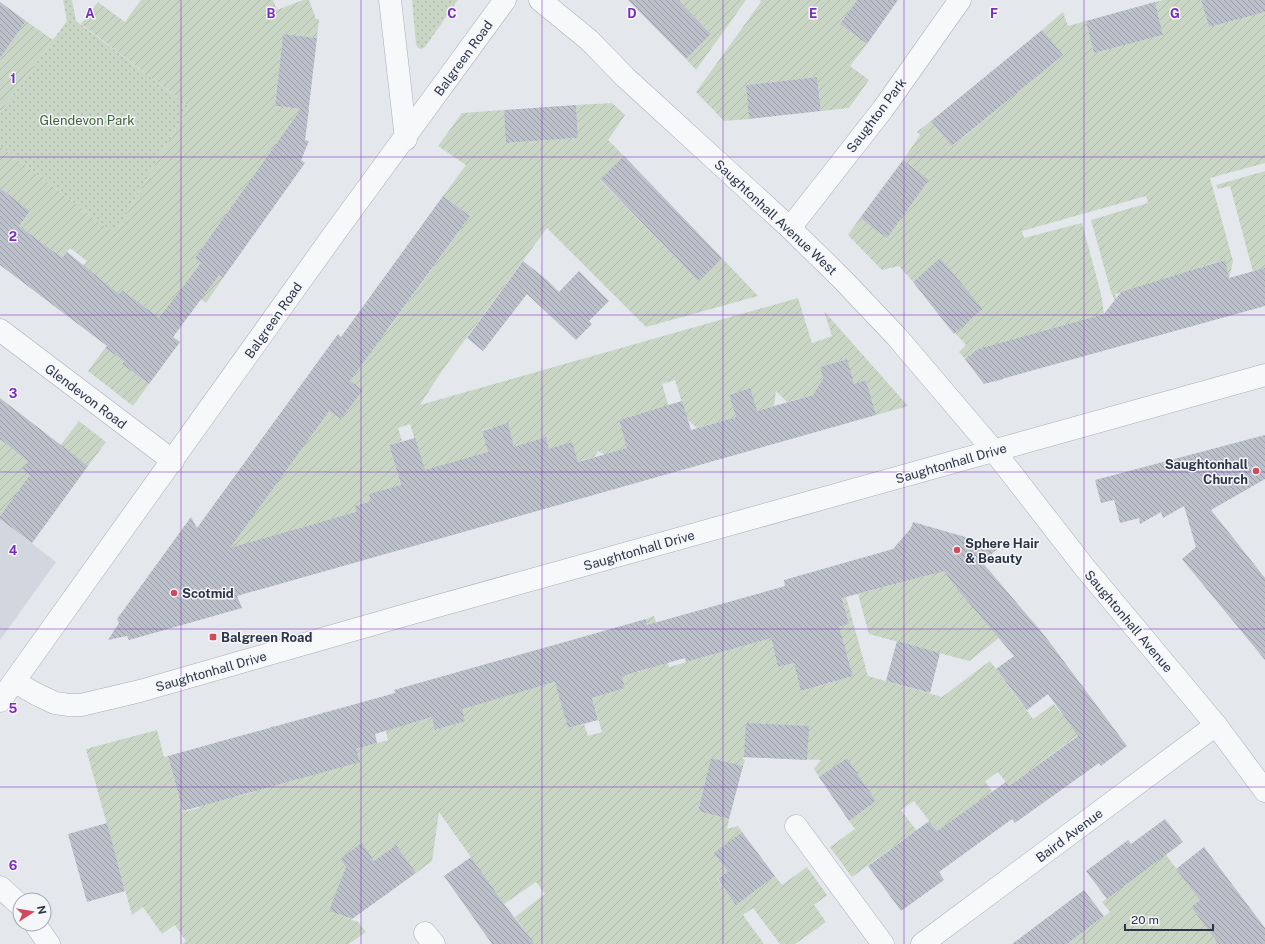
<svg xmlns="http://www.w3.org/2000/svg" width="1265" height="944" font-family="'Public Sans',sans-serif">
  <style>
    .built { fill: #d2d6de }
    .grass { fill: url(#grass-dots) }
    .garden { fill: url(#garden-furrows) }
    .building { fill: url(#building-back-hatch) }
    .lines { fill: none; stroke-linecap: round; stroke-linejoin: round }
    .minor-casing { stroke: #a9aeb7; stroke-width: 23 }
    .tertiary-casing { stroke: #a9aeb7; stroke-width: 23 }
    .minor { stroke: #f7f8fa; stroke-width: 22 }
    .tertiary { stroke: #f7f8fa; stroke-width: 22 }
    .grid { fill: none; stroke: #7b2cbf; stroke-width: 1; stroke-opacity: 0.55 }
    .poi-dot { fill: #d1495b; stroke: #f4f6f9; stroke-width: 1.5 }
    .labels { text-anchor: middle; stroke-width: 3; stroke-linejoin: round; paint-order: stroke }
    .street-label { font-size: 13px; fill: #2b3445; stroke: #f4f6f9 }
    .park-label { font-size: 13px; fill: #3f6138; stroke: #f4f6f9 }
    .poi-label { font-size: 13px; font-weight: bold; fill: #2b3445; stroke: #f4f6f9; text-anchor: start }
    .grid-label { font-size: 13px; text-anchor: middle; font-weight: bold; fill: #7b2cbf; stroke: #f4f6f9; stroke-width: 3; stroke-linejoin: round; paint-order: stroke }
  </style>
  <defs>
    <pattern id="grass-dots" width="8" height="8" patternUnits="userSpaceOnUse"><rect width="8" height="8" fill="#c9d6c5"/><path d="M2 2h.1M6 6h.1" fill="none" stroke="#adb8ab" stroke-width="1.8" stroke-linecap="round"/></pattern>
    <pattern id="garden-furrows" width="10" height="10" patternUnits="userSpaceOnUse"><rect width="10" height="10" fill="#c9d6c5"/><path d="M-1 1l2-2M0 10L10 0M9 11l2-2" fill="none" stroke="#adb8ab"/></pattern>
    <pattern id="building-back-hatch" width="6" height="6" patternUnits="userSpaceOnUse"><rect width="6" height="6" fill="#bbc0ca"/><path d="M-1 5l2 2M0 0l6 6M5-1l2 2" fill="none" stroke="#989da6"/></pattern>
  </defs>
  <rect width="100%" height="100%" fill="#e4e7ec"/>
  <polygon class="built" points="0,519 56,562 0,640"/>
  <g class="grass">
    <polygon points="63,0 72,0 76,21 189,106 115,234 0,146 0,112 67,21"/>
    <polygon points="412,0 458,0 425,47 421,49 418,48 416,44"/>
  </g>
  <g class="garden">
    <polygon points="141,0 273,0 277,10 303,0 309,0 316,19 319,19 317,38 283,34 275,106 309,110 305,140 287,132 283,144 304,153 301,160 277,143 195,258 223,278 206,303 183,287 177,295 194,308 173,337 153,322 121,315 134,299 122,290 119,294 93,273 53,305 87,261 70,248 57,265 19,226 30,211 0,188 0,146 115,234 189,106 81,24 98,2 125,22"/>
    <polygon points="678,0 746,0 696,70 686,59 711,34"/>
    <polygon points="760,0 857,0 840,24 867,44 850,66 869,80 849,108 821,111 817,77 746,85 749,119 724,121 696,92 761,2"/>
    <polygon points="1164,0 1201,0 1209,27 1265,12 1265,163 1210,178 1233,261 1229,279 1224,260 1198,268 1203,286 1127,291 1115,294 1119,310 1111,292 1091,220 1148,203 1146,196 1022,231 1024,238 1082,223 1101,294 1104,314 994,345 1003,379 995,382 973,353 965,359 959,352 966,345 955,333 983,309 940,259 913,282 899,266 882,270 848,235 860,218 887,237 929,180 903,160 920,135 917,132 931,121 953,146 1062,55 1042,30 1063,12 1068,26 1086,21 1094,53 1163,35 1155,2"/>
    <polygon points="26,21 53,40 0,112 0,43 7,48"/>
    <polygon points="612,103 625,115 608,140 624,156 600,180 698,281 722,258 758,296 646,327 547,228 439,375 420,405 798,298 812,343 832,336 824,311 908,406 876,415 866,380 854,384 846,359 820,367 826,391 787,402 776,391 774,406 750,413 750,388 729,395 736,417 697,428 687,419 675,380 662,384 670,411 662,430 655,409 619,420 625,441 633,447 605,455 598,451 594,457 569,464 549,449 546,437 528,443 537,474 522,478 508,424 482,430 497,485 434,503 410,424 398,428 402,441 389,445 408,510 371,501 355,506 359,524 321,522 290,531 239,595 213,508 329,411 341,419 362,390 350,381 367,357 360,311 387,331 470,216 443,196 466,165 438,146 462,113 504,110 507,143 578,138 576,105"/>
    <polygon points="1265,171 1265,269 1253,272 1230,186 1218,189 1216,185"/>
    <polygon points="105,348 124,361 122,364 149,384 133,406 88,371"/>
    <polygon points="79,421 106,442 88,466 60,446"/>
    <polygon points="40,429 44,432 31,457 22,469 36,479 29,488 57,508 42,529 8,505 0,516 0,439 21,455"/>
    <polygon points="921,560 968,574 955,586 999,638 969,661 869,634 858,594 925,576"/>
    <polygon points="837,565 868,676 942,697 990,661 1033,719 1054,704 1078,735 1009,786 998,772 985,781 995,796 984,798 937,831 914,801 901,810 925,842 911,834 852,877 830,847 855,829 849,821 876,801 847,758 819,777 814,769 821,760 742,757 745,761 743,766 711,758 698,811 729,819 727,829 738,826 742,832 728,871 717,879 725,890 736,882 747,897 775,876 782,885 807,867 827,895 814,905 826,922 795,944 780,944 753,908 743,915 764,944 524,944 531,939 515,917 545,894 536,882 504,904 439,812 432,861 416,873 396,845 374,861 362,844 340,859 353,877 330,911 358,922 366,932 349,944 182,944 186,941 175,925 162,934 143,907 132,915 86,749 157,730 164,757 168,756 183,812 199,808 195,794 229,784 217,742 220,741 235,797 253,792 250,780 283,771 270,727 274,726 289,782 305,777 302,765 335,756 323,712 327,712 342,767 356,749 388,740 385,728 396,697 405,725 432,717 436,730 464,721 452,678 492,700 556,682 568,728 584,724 588,736 602,732 592,698 625,688 621,673 638,672 659,665 646,619 654,616 669,667 767,639 770,635 778,667 794,663 802,691 853,676 847,654 815,634 849,624 834,566"/>
    <polygon points="1157,843 1200,900 1191,907 1202,921 1231,944 1067,944 1110,912 1102,902 1155,863"/>
  </g>
  <g class="building">
    <polygon points="628,0 678,0 711,34 686,59"/>
    <polygon points="857,0 898,0 867,44 840,24"/>
    <polygon points="1201,0 1265,0 1265,12 1209,27"/>
    <polygon points="0,2 26,21 0,58"/>
    <polygon points="1155,2 1163,35 1094,53 1086,21"/>
    <polygon points="1042,30 1063,55 952,146 931,121"/>
    <polygon points="283,34 317,38 305,140 309,141 301,160 305,163 223,278 219,275 173,337 180,342 149,384 122,364 124,361 105,348 107,346 0,265 0,188 30,211 19,226 62,258 67,252 119,294 122,290 159,318 201,263 195,258 301,109 275,106"/>
    <polygon points="817,77 821,111 749,119 746,85"/>
    <polygon points="576,105 578,138 506,143 504,110"/>
    <polygon points="624,156 722,258 698,281 600,179"/>
    <polygon points="903,160 929,180 887,238 860,218"/>
    <polygon points="443,196 470,216 350,381 363,390 341,419 329,411 230,548 356,512 355,506 371,501 369,494 401,485 389,445 415,438 425,470 488,452 482,431 508,423 514,447 546,437 549,449 572,442 578,462 627,448 619,420 682,401 691,430 736,417 729,395 750,388 757,411 813,395 823,379 820,367 847,359 854,384 866,380 876,415 237,596 242,608 129,640 127,636 108,640 119,623 117,619 191,517 197,528 338,334 341,337"/>
    <polygon points="940,258 983,309 954,334 913,282"/>
    <polygon points="1225,260 1229,278 1265,268 1265,306 984,384 965,359 978,349 1104,314 1121,292"/>
    <polygon points="523,261 547,280 559,292 579,271 609,301 589,321 592,324 576,340 527,294 483,351 467,338"/>
    <polygon points="0,398 88,466 32,543 0,519 0,516 30,475 22,469 28,461 0,439"/>
    <polygon points="1265,435 1265,479 1211,510 1265,578 1265,660 1182,559 1196,547 1184,506 1163,518 1161,512 1140,524 1139,518 1120,523 1114,500 1101,503 1095,480"/>
    <polygon points="913,522 1000,547 982,562 1045,636 1127,746 1101,766 1099,763 1015,823 1012,819 939,872 944,880 901,911 868,866 929,821 937,831 1006,782 1009,786 1078,736 1048,694 1027,710 996,669 1014,656 958,590 944,571 842,598 849,624 839,627 853,676 801,691 794,663 778,667 771,638 686,662 685,658 622,676 625,688 592,698 598,720 568,728 555,682 462,709 465,721 435,730 432,717 375,734 377,743 356,749 360,762 183,811 168,756 395,693 394,690 646,619 647,625 785,586 784,580 893,549 911,528"/>
    <polygon points="897,641 940,653 930,693 886,681"/>
    <polygon points="746,723 809,726 807,760 744,757"/>
    <polygon points="711,758 743,766 729,819 698,811"/>
    <polygon points="847,758 876,801 849,821 819,777"/>
    <polygon points="1165,819 1183,842 1107,899 1086,871 1128,840 1131,844"/>
    <polygon points="107,823 125,891 87,902 68,834"/>
    <polygon points="742,832 775,876 736,905 718,879 728,871 714,853"/>
    <polygon points="362,843 374,861 396,845 416,873 352,919 329,911 346,867 340,859"/>
    <polygon points="1204,847 1265,928 1265,944 1219,944 1191,907 1200,900 1176,869"/>
    <polygon points="471,857 504,904 535,944 492,944 444,876"/>
    <polygon points="1084,890 1104,916 1067,944 1012,944"/>
  </g>
  <g class="lines">
    <defs>
      <g id="minor">
        <polyline points="390,0 406,139"/>
        <polyline points="540,0 589,40 626,78 790,228 843,280 897,337 994,451 1085,568 1216,725 1265,791"/>
        <polyline points="790,228 883,109 960,0"/>
        <polyline points="0,330 173,461"/>
        <polyline points="796,826 883,944"/>
        <polyline points="0,887 20,905"/>
        <polyline points="35,924 49,944"/>
        <polyline points="425,933 434,944"/>
        <polyline points="922,944 1216,725"/>
      </g>
      <g id="tertiary">
        <polyline points="15,682 36,694 55,703 69,705 81,705 140,691 409,614 1265,375"/>
        <polyline points="0,701 334,234 505,0"/>
      </g>
    </defs>
    <use href="#minor" class="minor-casing"/>
    <use href="#tertiary" class="tertiary-casing"/>
    <use href="#minor" class="minor"/>
    <use href="#tertiary" class="tertiary"/>
  </g>
  <path class="grid" d="M 181,0 L 181,944M 361,0 L 361,944M 542,0 L 542,944M 723,0 L 723,944M 904,0 L 904,944M 1084,0 L 1084,944M 0,157 L 1265,157M 0,315 L 1265,315M 0,472 L 1265,472M 0,629 L 1265,629M 0,787 L 1265,787"/>
  <g class="poi-dot">
    <circle cx="1256" cy="471" r="4"/>
    <circle cx="957" cy="550" r="4"/>
    <circle cx="174" cy="593" r="4"/>
    <rect x="209" y="633" width="8" height="8" rx="2"/>
  </g>
  <g class="labels">
    <g class="street-label">
      <text transform="translate(463 58) rotate(-54)" y="5">Balgreen Road</text>
      <text transform="translate(876 115) rotate(-53)" y="5">Saughton Park</text>
      <text transform="translate(776 217) rotate(43)" y="5">Saughtonhall Avenue West</text>
      <text transform="translate(273 320) rotate(-55)" y="5">Balgreen Road</text>
      <text transform="translate(86 396) rotate(37)" y="5">Glendevon Road</text>
      <text transform="translate(951 463) rotate(-16)" y="5">Saughtonhall Drive</text>
      <text transform="translate(639 550) rotate(-16)" y="5">Saughtonhall Drive</text>
      <text transform="translate(1129 621) rotate(50)" y="5">Saughtonhall Avenue</text>
      <text transform="translate(211 671) rotate(-16)" y="5">Saughtonhall Drive</text>
      <text transform="translate(1069 835) rotate(-37)" y="5">Baird Avenue</text>
    </g>
    <g class="park-label">
      <text x="87" y="125">Glendevon Park</text>
    </g>
    <g class="poi-label">
      <text x="1248" y="469" text-anchor="end">Saughtonhall<tspan x="1248" dy="15">Church</tspan></text>
      <text x="965" y="548">Sphere Hair<tspan x="965" dy="15">&amp; Beauty</tspan></text>
      <text x="182" y="598">Scotmid</text>
      <text x="221" y="642">Balgreen Road</text>
    </g>
  </g>
  <g class="grid-label">
    <text x="90" y="18">A</text>
    <text x="271" y="18">B</text>
    <text x="452" y="18">C</text>
    <text x="632" y="18">D</text>
    <text x="813" y="18">E</text>
    <text x="994" y="18">F</text>
    <text x="1175" y="18">G</text>
    <text x="13" y="83">1</text>
    <text x="13" y="241">2</text>
    <text x="13" y="398">3</text>
    <text x="13" y="555">4</text>
    <text x="13" y="713">5</text>
    <text x="13" y="870">6</text>
  </g>
  <g transform="translate(32 912) rotate(78)"><circle r="19" fill="#f4f6f9" stroke="#a4a8b1"/>
  <path d="M0-3L7 15L0 10L-7 15Z" fill="#d1495b"/>
  <text y="-6" font-size="11" font-weight="bold" text-anchor="middle" fill="#2b3445">N</text>
  </g>
  <path d="M1125 924v6h88v-6" fill="none" stroke="#2b3445" stroke-width="2"/>
  <text x="1131" y="924" font-size="12" fill="#2b3445" stroke="#f4f6f9" stroke-width="3" paint-order="stroke">20 m</text>
</svg>
